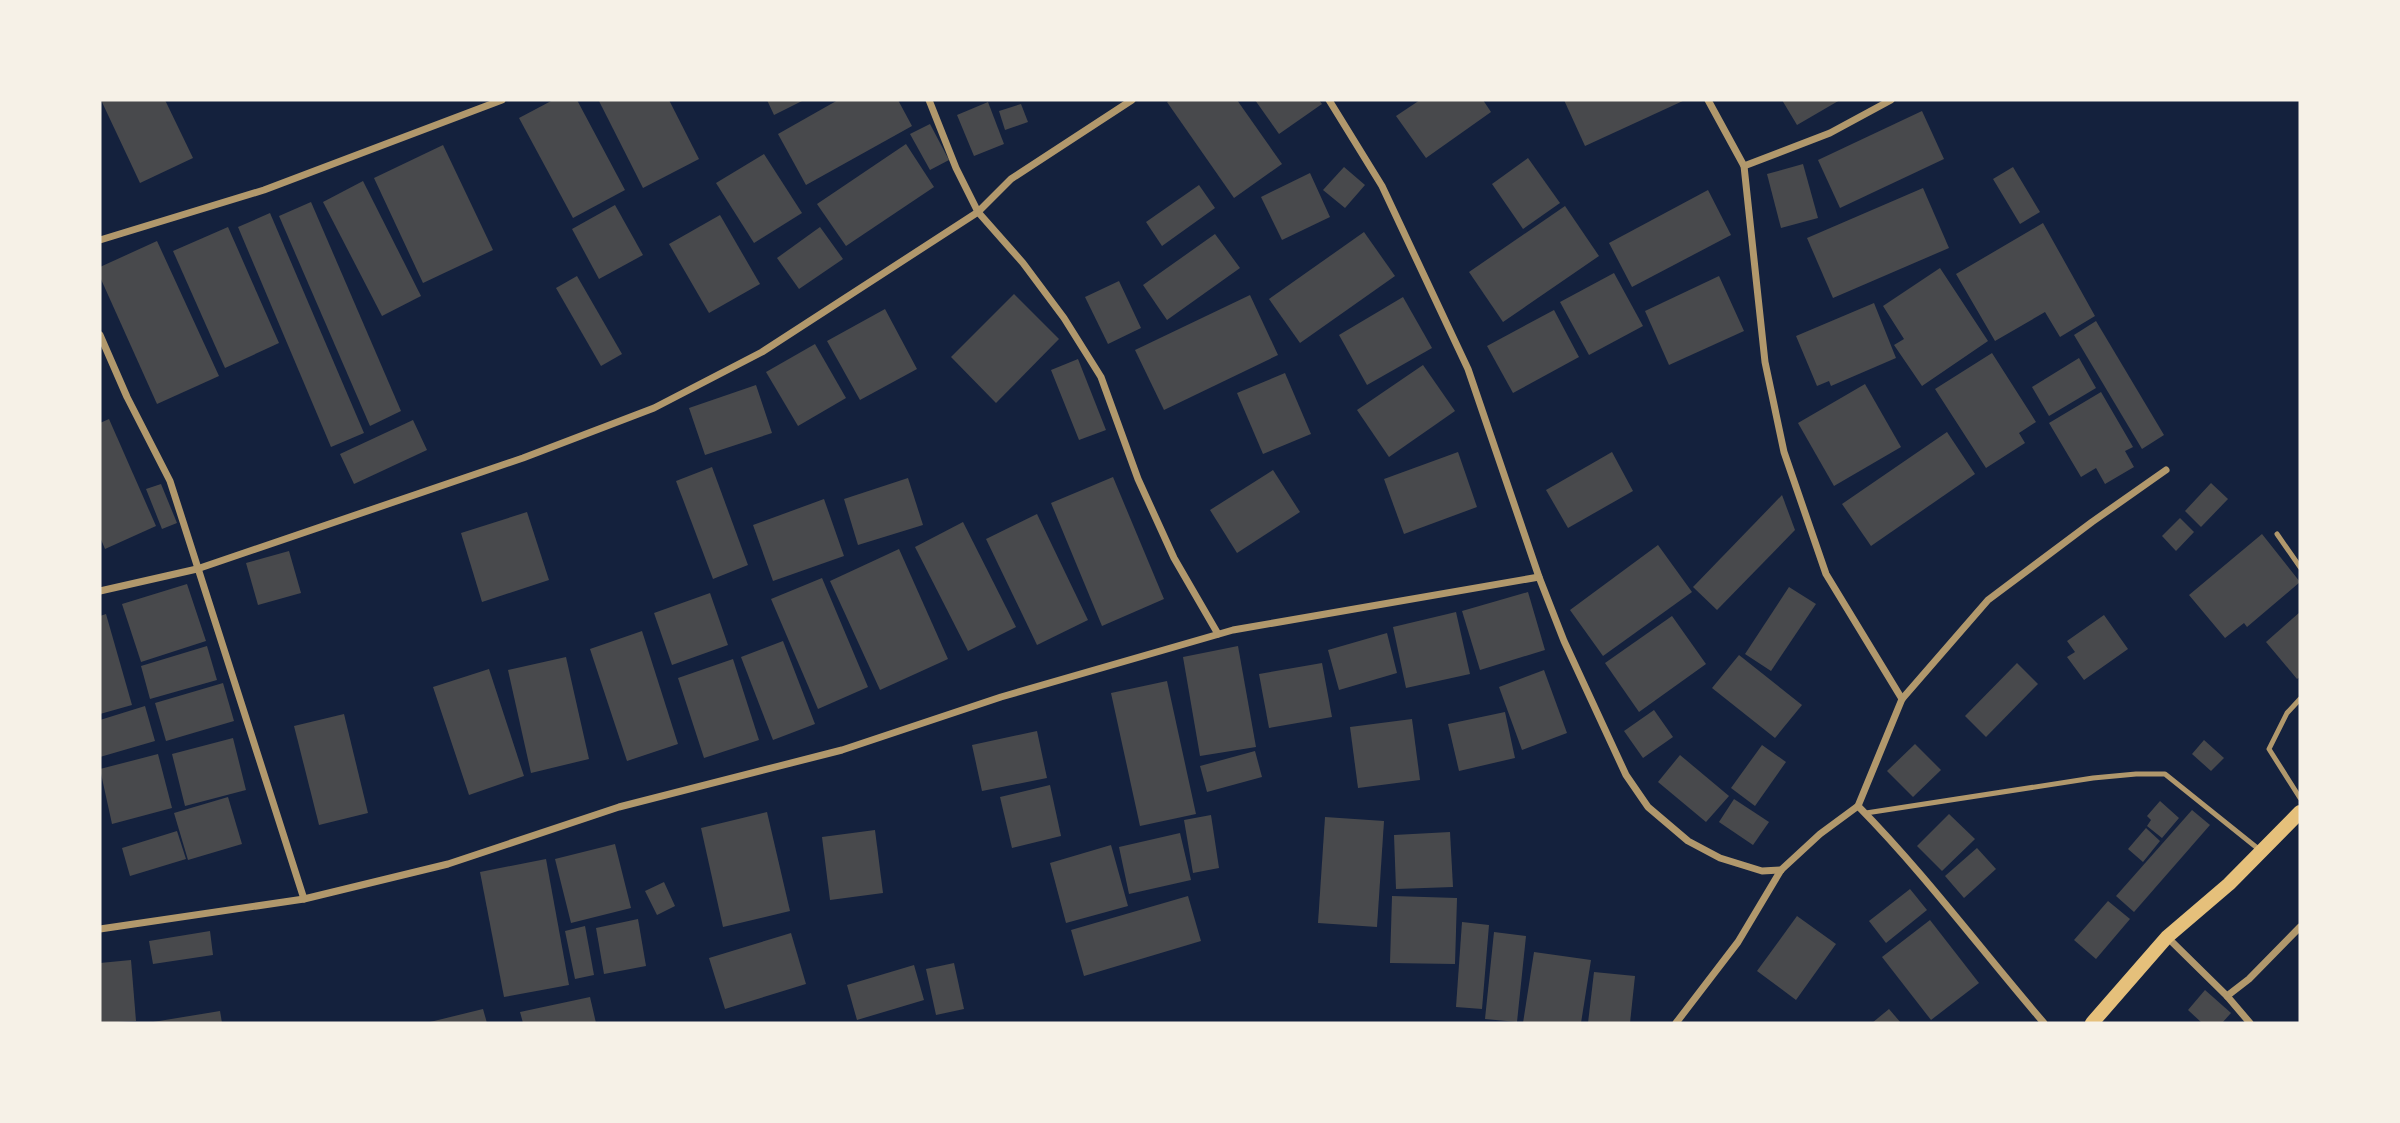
<svg xmlns="http://www.w3.org/2000/svg" width="2400" height="1123" font-family="'PT Sans',sans-serif">
  <style>
    .building { fill: #48494c }
    .lines { fill: none; stroke-linecap: round; stroke-linejoin: round }
    .service { stroke: #b1986c; stroke-width: 5 }
    .minor { stroke: #b1986c; stroke-width: 7 }
    .secondary { stroke: #e5c07b; stroke-width: 14 }
  </style>
  <rect width="100%" height="100%" fill="#14213d"/>
  <g class="building">
    <polygon points="101,100 165,100 193,158 140,183"/>
    <polygon points="553,100 577,100 625,190 573,218 519,118"/>
    <polygon points="602,100 669,100 699,159 643,188 599,101"/>
    <polygon points="767,100 804,100 774,115"/>
    <polygon points="838,100 898,100 912,126 806,185 778,134"/>
    <polygon points="1170,100 1237,100 1282,164 1234,198 1167,102"/>
    <polygon points="1255,100 1319,100 1322,104 1279,134"/>
    <polygon points="1420,100 1483,100 1491,112 1426,158 1396,116"/>
    <polygon points="1564,100 1685,100 1585,146"/>
    <polygon points="1782,100 1840,100 1797,125"/>
    <polygon points="988,102 1004,144 974,156 957,115"/>
    <polygon points="1021,104 1028,122 1005,130 999,111"/>
    <polygon points="1922,111 1944,159 1840,208 1818,160"/>
    <polygon points="930,124 949,160 930,170 910,134"/>
    <polygon points="906,144 934,187 846,246 817,204"/>
    <polygon points="443,145 493,250 423,283 374,178"/>
    <polygon points="764,154 802,213 754,243 716,183"/>
    <polygon points="1528,158 1560,203 1523,229 1492,184"/>
    <polygon points="1803,164 1818,218 1781,228 1767,174"/>
    <polygon points="1344,167 1365,185 1345,208 1323,190"/>
    <polygon points="2013,167 2040,212 2020,224 1993,179"/>
    <polygon points="1310,173 1330,217 1282,240 1261,197"/>
    <polygon points="363,181 421,296 382,316 323,202"/>
    <polygon points="1199,185 1215,208 1162,246 1146,222"/>
    <polygon points="1923,188 1949,248 1833,298 1807,238"/>
    <polygon points="1708,190 1731,235 1632,287 1609,243"/>
    <polygon points="311,202 401,411 370,426 279,216"/>
    <polygon points="615,205 643,255 599,279 572,229"/>
    <polygon points="1565,206 1599,256 1503,322 1469,272"/>
    <polygon points="270,213 364,433 331,447 238,227"/>
    <polygon points="720,215 760,284 709,313 669,244"/>
    <polygon points="2043,223 2095,316 2060,337 2045,312 1995,341 1956,274"/>
    <polygon points="228,227 279,343 225,368 173,251"/>
    <polygon points="820,227 843,259 799,289 777,258"/>
    <polygon points="1364,232 1395,276 1300,343 1269,299"/>
    <polygon points="1215,234 1240,268 1167,320 1143,285"/>
    <polygon points="157,241 219,376 157,404 100,277 100,267"/>
    <polygon points="1940,268 1988,341 1922,386 1894,345 1904,339 1883,306"/>
    <polygon points="1614,273 1643,326 1589,355 1560,302"/>
    <polygon points="577,276 622,354 601,366 556,288"/>
    <polygon points="1719,276 1744,331 1669,365 1645,311"/>
    <polygon points="1119,281 1141,328 1108,344 1085,297"/>
    <polygon points="1014,294 1059,339 996,403 951,357"/>
    <polygon points="1250,295 1278,355 1164,410 1135,350"/>
    <polygon points="1403,297 1432,348 1367,385 1339,335"/>
    <polygon points="1874,303 1896,358 1831,386 1829,381 1817,386 1796,336"/>
    <polygon points="885,309 917,369 860,400 827,341"/>
    <polygon points="1554,310 1579,357 1513,393 1487,346"/>
    <polygon points="2096,321 2164,435 2142,449 2074,335"/>
    <polygon points="815,344 846,398 798,426 766,372"/>
    <polygon points="1992,353 2036,422 2019,433 2025,443 1986,468 1935,389"/>
    <polygon points="2079,358 2096,388 2049,416 2032,387"/>
    <polygon points="1078,359 1106,430 1079,440 1051,370"/>
    <polygon points="1423,365 1455,411 1389,457 1357,410"/>
    <polygon points="1285,373 1311,434 1263,454 1237,393"/>
    <polygon points="1865,384 1901,447 1834,486 1798,423"/>
    <polygon points="756,385 772,433 705,455 689,408"/>
    <polygon points="2101,392 2133,447 2125,451 2134,467 2105,484 2096,468 2081,477 2049,423"/>
    <polygon points="109,419 156,526 105,549 100,537 100,423"/>
    <polygon points="413,420 427,450 354,484 340,454"/>
    <polygon points="1947,432 1975,474 1871,546 1842,504"/>
    <polygon points="1458,452 1477,507 1404,534 1384,479"/>
    <polygon points="1612,452 1633,491 1568,528 1546,490"/>
    <polygon points="712,467 748,565 713,579 676,481"/>
    <polygon points="1273,470 1300,512 1237,553 1210,510"/>
    <polygon points="1113,477 1164,599 1102,626 1051,503"/>
    <polygon points="908,478 923,525 858,545 844,499"/>
    <polygon points="2211,483 2228,499 2201,527 2185,511"/>
    <polygon points="161,484 177,523 162,529 146,489"/>
    <polygon points="1782,495 1795,530 1717,610 1693,587"/>
    <polygon points="824,499 844,556 773,581 753,525"/>
    <polygon points="527,512 549,580 482,602 461,533"/>
    <polygon points="1037,514 1088,620 1037,645 986,539"/>
    <polygon points="2180,518 2194,532 2176,551 2162,536"/>
    <polygon points="963,522 1016,627 968,651 915,547"/>
    <polygon points="2262,534 2300,582 2247,627 2244,623 2225,638 2189,595"/>
    <polygon points="1658,545 1692,592 1603,656 1570,610"/>
    <polygon points="899,549 948,659 880,690 830,581"/>
    <polygon points="289,551 301,593 258,605 246,563"/>
    <polygon points="822,578 868,687 818,709 771,599"/>
    <polygon points="187,584 206,641 141,662 122,604"/>
    <polygon points="1789,587 1816,604 1771,671 1745,654"/>
    <polygon points="1528,592 1545,650 1480,670 1462,611"/>
    <polygon points="710,593 728,645 672,665 654,613"/>
    <polygon points="1456,612 1470,674 1406,688 1393,627"/>
    <polygon points="2300,612 2300,677 2297,679 2266,642"/>
    <polygon points="106,614 132,705 100,714 100,616"/>
    <polygon points="2104,615 2128,649 2084,680 2067,657 2075,652 2067,641"/>
    <polygon points="1672,616 1706,664 1639,712 1605,663"/>
    <polygon points="642,631 678,744 627,761 590,649"/>
    <polygon points="1387,633 1397,673 1339,690 1328,650"/>
    <polygon points="783,641 815,724 773,740 741,657"/>
    <polygon points="207,646 217,680 150,699 141,666"/>
    <polygon points="1238,646 1256,747 1200,756 1183,657"/>
    <polygon points="1739,655 1802,705 1775,738 1712,688"/>
    <polygon points="566,657 589,759 531,773 508,670"/>
    <polygon points="733,659 759,740 704,758 678,678"/>
    <polygon points="1322,663 1332,717 1269,728 1259,674"/>
    <polygon points="2017,663 2038,684 1986,737 1965,716"/>
    <polygon points="489,669 524,776 469,795 433,687"/>
    <polygon points="1544,670 1567,733 1522,750 1499,687"/>
    <polygon points="1167,681 1196,814 1140,826 1111,693"/>
    <polygon points="223,683 234,721 166,741 155,703"/>
    <polygon points="145,706 155,741 100,757 100,720"/>
    <polygon points="1654,710 1673,737 1643,758 1624,731"/>
    <polygon points="1505,712 1515,758 1459,771 1448,724"/>
    <polygon points="344,714 368,813 319,825 294,726"/>
    <polygon points="1412,719 1420,780 1358,788 1350,727"/>
    <polygon points="1037,731 1047,778 982,791 972,745"/>
    <polygon points="233,738 246,790 185,806 172,754"/>
    <polygon points="2204,740 2224,758 2211,771 2192,754"/>
    <polygon points="1915,744 1941,770 1913,797 1887,771"/>
    <polygon points="1762,745 1786,762 1755,806 1731,788"/>
    <polygon points="1255,751 1262,777 1207,792 1200,766"/>
    <polygon points="158,754 172,808 112,824 100,769"/>
    <polygon points="1680,755 1729,796 1706,822 1658,782"/>
    <polygon points="1050,785 1061,836 1012,848 1000,797"/>
    <polygon points="228,797 242,844 188,860 174,813"/>
    <polygon points="1734,799 1769,822 1753,845 1719,822"/>
    <polygon points="2160,801 2179,818 2162,838 2147,826 2151,820 2147,816"/>
    <polygon points="2192,810 2210,825 2134,912 2116,896"/>
    <polygon points="767,812 790,911 723,927 701,828"/>
    <polygon points="1949,814 1975,839 1942,871 1917,846"/>
    <polygon points="1211,815 1219,868 1193,873 1184,820"/>
    <polygon points="1325,817 1384,821 1377,927 1318,923"/>
    <polygon points="2146,828 2160,841 2143,862 2128,849"/>
    <polygon points="875,830 883,893 830,900 822,837"/>
    <polygon points="177,831 186,859 130,876 122,848"/>
    <polygon points="1450,832 1453,887 1396,889 1394,835"/>
    <polygon points="1180,833 1191,880 1129,894 1119,847"/>
    <polygon points="615,844 631,908 571,923 555,859"/>
    <polygon points="1111,845 1128,906 1066,923 1050,863"/>
    <polygon points="1977,848 1996,869 1964,898 1945,876"/>
    <polygon points="546,859 569,985 504,997 480,872"/>
    <polygon points="664,882 675,906 657,915 645,891"/>
    <polygon points="1910,889 1927,910 1886,943 1869,921"/>
    <polygon points="1188,896 1201,941 1084,976 1071,930"/>
    <polygon points="1392,896 1457,898 1455,964 1390,963"/>
    <polygon points="2108,901 2130,919 2096,959 2074,940"/>
    <polygon points="1797,916 1836,944 1796,1000 1757,971"/>
    <polygon points="638,919 646,966 604,974 596,928"/>
    <polygon points="1930,920 1979,983 1931,1020 1882,957"/>
    <polygon points="1462,922 1489,925 1482,1009 1456,1007"/>
    <polygon points="585,926 594,975 575,979 565,931"/>
    <polygon points="210,931 213,955 153,964 149,941"/>
    <polygon points="1494,932 1526,936 1517,1022 1485,1019"/>
    <polygon points="791,933 806,984 725,1009 709,958"/>
    <polygon points="1534,952 1591,960 1581,1023 1523,1023"/>
    <polygon points="131,960 136,1021 100,1023 100,963"/>
    <polygon points="954,963 964,1009 936,1015 926,969"/>
    <polygon points="914,965 924,1000 857,1020 847,985"/>
    <polygon points="1594,972 1635,976 1630,1023 1588,1023"/>
    <polygon points="2205,990 2231,1013 2222,1023 2202,1023 2188,1010"/>
    <polygon points="590,997 596,1023 523,1023 520,1012"/>
    <polygon points="483,1009 487,1023 430,1023 430,1022"/>
    <polygon points="1889,1009 1901,1023 1872,1023"/>
    <polygon points="220,1011 222,1023 153,1023 153,1022"/>
  </g>
  <g class="lines">
    <g class="service">
      <polyline points="2277,534 2300,567"/>
      <polyline points="2300,699 2287,713 2269,749 2300,798"/>
      <polyline points="1866,813 2093,778 2136,774 2165,774 2261,851"/>
    </g>
    <g class="minor">
      <polyline points="929,100 956,168 978,212 1023,263 1064,318 1101,377 1138,479 1174,558 1218,634"/>
      <polyline points="1329,100 1382,186 1468,369 1539,577 1564,641 1626,775 1648,807 1688,841 1720,858 1762,871 1781,870"/>
      <polyline points="1708,100 1744,166 1765,362 1784,452 1826,574 1902,699"/>
      <polyline points="1744,166 1830,133 1891,100"/>
      <polyline points="100,240 264,190 502,100"/>
      <polyline points="100,335 127,397 170,481 304,899"/>
      <polyline points="100,591 197,569 523,458 654,408 762,352 978,212 1011,179 1132,100"/>
      <path d="M 1858,806 C 1925,874 1982,951 2044,1023"/>
      <polyline points="100,929 304,899 448,864 619,807 842,750 1001,697 1233,630 1539,577"/>
      <polyline points="2167,937 2227,996 2250,1023"/>
      <polyline points="2227,996 2249,979 2300,927"/>
      <polyline points="1676,1023 1738,942 1781,870 1820,834 1858,806 1902,699 1988,600 2092,522 2166,470"/>
    </g>
    <polyline class="secondary" points="2092,1023 2167,937 2229,884 2300,812"/>
  </g>
  <rect width="2400" height="1123" fill="none" stroke="#f6f1e7" stroke-width="203"/>
</svg>
